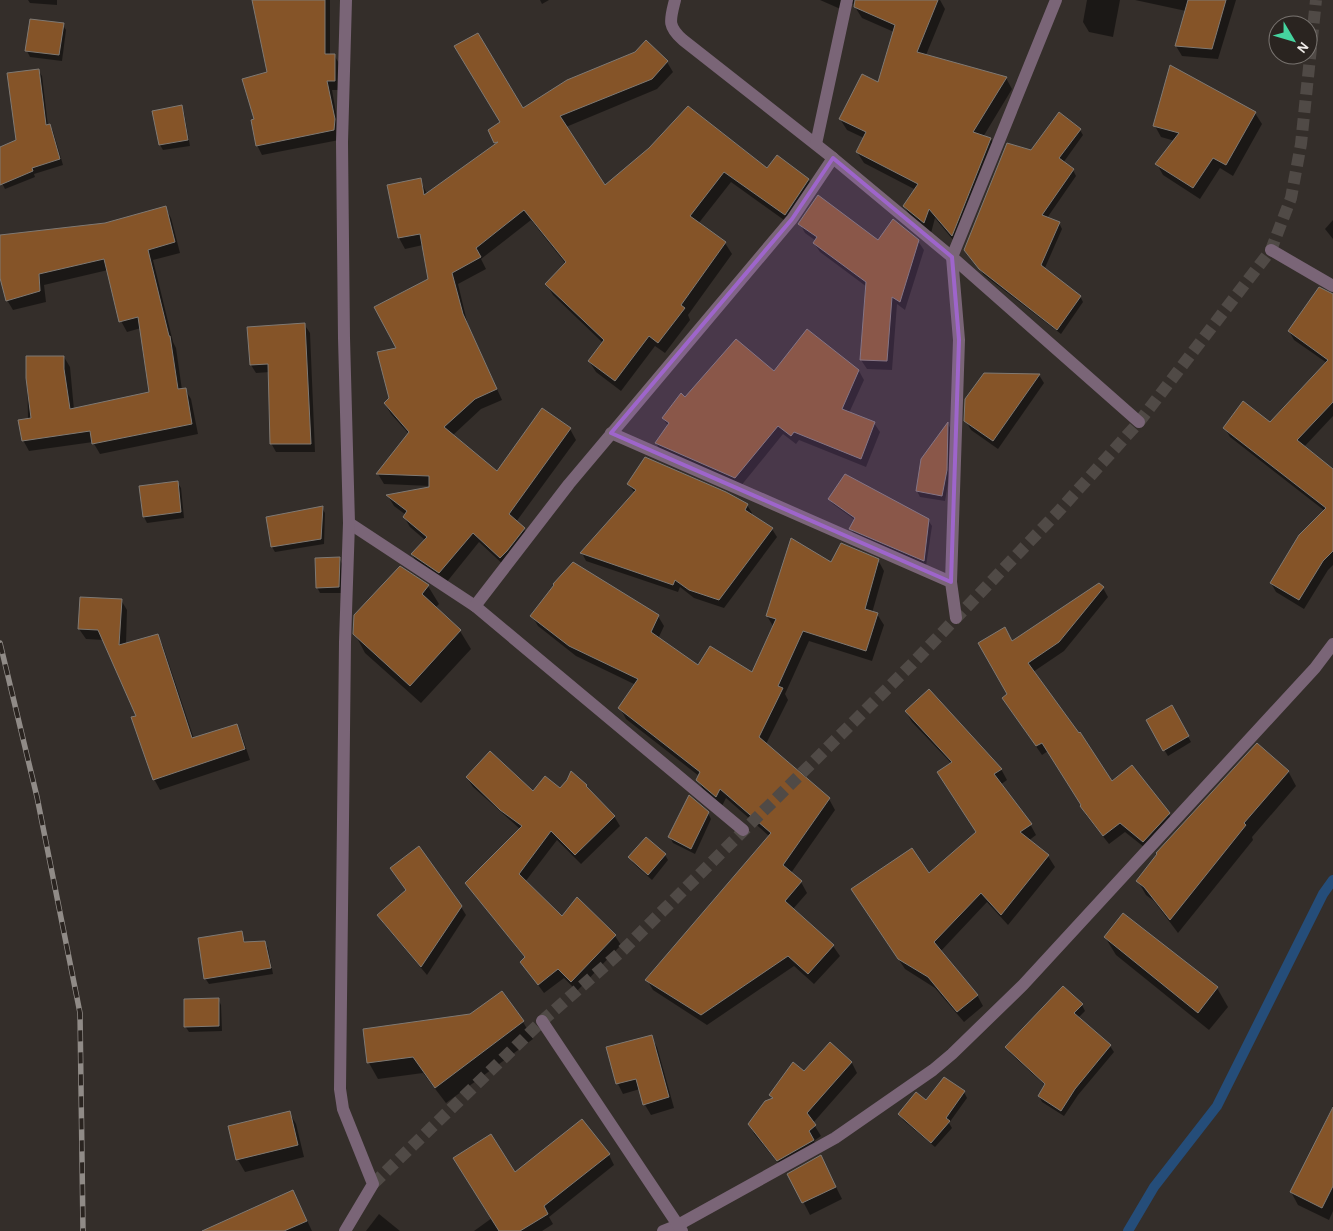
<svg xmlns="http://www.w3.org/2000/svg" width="1333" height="1231" font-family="'Alegreya Sans',sans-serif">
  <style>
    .shadow { fill: #0007 }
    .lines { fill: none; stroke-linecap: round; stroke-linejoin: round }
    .stream { stroke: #254d79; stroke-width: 10 }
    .building { fill: #855428; stroke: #7f7973 }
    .minor-tunnel { stroke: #504a46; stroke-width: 12; stroke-dasharray: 12 6; stroke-linecap: butt }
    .service { stroke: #7a6577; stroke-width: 12 }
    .minor { stroke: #7a6577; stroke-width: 12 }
    .rail-casing { stroke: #908b87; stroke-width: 5.5 }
    .rail { stroke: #2a2420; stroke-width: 4; stroke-dasharray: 11; stroke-linecap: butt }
    .marked { fill: #9e65cb; fill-opacity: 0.2; stroke: #9e65cb; stroke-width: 4; stroke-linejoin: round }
  </style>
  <rect width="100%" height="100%" fill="#342e2a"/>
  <g class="shadow">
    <polygon points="28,0 57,0 57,5 30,3"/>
    <polygon points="253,0 330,0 330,55 334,55 340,65 340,90 332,90 339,130 339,140 262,155 257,145 255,120 268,73"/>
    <polygon points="540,0 549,0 542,4"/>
    <polygon points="820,0 940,0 945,9 926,55 1006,78 1012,89 983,137 991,139 997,150 958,246 935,218 931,233 911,217 904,206 916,190 864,163 857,152 864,138 847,130 840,119 879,84 894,32 862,18 855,7 856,3 847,5 845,11"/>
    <polygon points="1087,0 1120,0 1113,37 1089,32 1083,22"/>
    <polygon points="1135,0 1236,0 1218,59 1182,56 1176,46 1186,11"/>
    <polygon points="63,25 66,30 62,61 30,57 27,51"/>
    <polygon points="667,62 673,72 657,89 566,127 605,187 650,149 768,170 808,179 815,190 791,225 731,182 698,224 725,243 732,254 688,315 690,320 665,353 655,346 621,391 596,372 589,361 603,343 553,295 547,285 566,264 531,220 481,259 486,269 458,284 468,326 502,400 481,409 453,435 497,473 570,429 576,440 516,522 524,529 530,540 507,568 479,542 446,583 418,565 412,554 425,540 410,527 404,517 406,515 394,506 388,496 431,488 431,486 384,484 378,474 409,434 391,414 385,404 391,399 397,349 429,280 423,245 405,249 399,238 389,186 420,180 427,194 496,144 489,130 522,110"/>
    <polygon points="38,70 42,76 48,126 50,125 53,131 63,165 34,174 35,177 5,189 0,179 0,148 17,141"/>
    <polygon points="181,106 184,112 190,146 163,150 160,145"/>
    <polygon points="1255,113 1262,124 1233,176 1220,168 1200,199 1163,175 1157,164 1175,141 1161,137 1155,126"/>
    <polygon points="1080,130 1083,135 1063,163 1073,170 1076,176 1047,218 1059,223 1062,229 1044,270 1080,296 1083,302 1061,334 984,275 965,250 1031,152"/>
    <polygon points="165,207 171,218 180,253 153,260 173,342 176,348 182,390 185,389 191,399 198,434 100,454 93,442 29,451 23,440 28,419 27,358 64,357 70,367 74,410 150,393 141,328 127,332 121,321 108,270 44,285 46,302 13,310 7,300 0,256 0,236 105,224"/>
    <polygon points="1333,220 1333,239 1325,229"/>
    <polygon points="800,224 878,242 918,241 924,250 905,310 897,304 892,370 867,369 861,360 867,287 820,252 814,243 816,241 805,233"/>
    <polygon points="1333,295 1333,416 1303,448 1333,487 1333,565 1328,570 1304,609 1276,592 1271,583 1325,511 1230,437 1225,428 1270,423 1327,363 1294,340 1289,331"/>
    <polygon points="304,324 310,333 315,452 276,452 271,443 270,372 256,373 251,365"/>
    <polygon points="859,371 864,380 849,413 874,423 880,432 866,467 799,440 796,444 783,434 740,487 661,452 656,443 668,426 663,418 685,398"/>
    <polygon points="984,375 1039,375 1044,383 998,449 971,430 966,421"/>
    <polygon points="948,424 951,429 949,477 945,501 920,497 917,491 922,460"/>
    <polygon points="177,482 181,488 184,518 147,523 144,517"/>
    <polygon points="628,484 747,505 752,513 751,516 772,529 777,537 724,608 694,598 680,587 678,592 586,561 582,553 635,493"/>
    <polygon points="829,499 928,520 932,526 926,566 854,534 851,529 855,520 833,504"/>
    <polygon points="322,508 325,513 324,544 275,552 272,547"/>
    <polygon points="339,558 342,564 341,593 320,593 317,587"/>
    <polygon points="878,560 884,571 872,613 877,614 884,625 872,661 809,641 785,694 788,700 766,744 829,799 835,810 791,873 801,882 807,893 793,909 833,946 840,956 814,984 794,966 707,1025 653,990 647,980 769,836 726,798 722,806 704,791 698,780 699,776 626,719 620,708 636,685 576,656 538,626 532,616 658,616 664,626 658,639 699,667 752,674 773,626 767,616 831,564"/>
    <polygon points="400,568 428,586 439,604 435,608 460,631 471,649 421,703 365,653 355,634"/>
    <polygon points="1103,588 1108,597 1064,651 1033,672 1111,782 1132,767 1169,814 1174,823 1149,851 1125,832 1109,844 1086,815 1081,806 1082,805 1048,751 1042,755 1009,707 1012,642"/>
    <polygon points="121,600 127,610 126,644 157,635 163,646 194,739 236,726 242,736 250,760 160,790 154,779 137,717 104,640 86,639 79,629"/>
    <polygon points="1171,707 1191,742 1168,756 1147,721"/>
    <polygon points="906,712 1001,769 1007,780 1000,785 1030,824 1036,835 1028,841 1048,856 1055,867 1008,925 987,902 940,952 977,995 983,1006 964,1022 935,988 905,969 859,900 928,874 977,833 952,764 912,722"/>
    <polygon points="1288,771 1296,786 1252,837 1253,840 1178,933 1154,901 1146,895 1138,881"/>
    <polygon points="467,778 533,793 560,789 614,816 620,826 581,864 557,840 525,882 562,918 615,936 621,945 577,991 564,978 544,993 521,962 526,959 473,892 467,883 520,829 473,787"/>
    <polygon points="708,813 711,819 695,854 673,843 670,837"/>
    <polygon points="665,855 668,860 652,880 633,863 629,857"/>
    <polygon points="407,891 461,907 466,915 427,975 384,924 379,916"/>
    <polygon points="1123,915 1217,988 1228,1007 1209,1030 1116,955 1105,937"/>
    <polygon points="241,933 246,943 264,942 268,948 273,974 209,984 205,978"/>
    <polygon points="502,993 523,1022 533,1039 446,1103 423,1073 378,1079 369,1063 471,1015"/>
    <polygon points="218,999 221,1005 222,1031 189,1032 185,1026"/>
    <polygon points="1082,1005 1085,1011 1078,1018 1110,1046 1114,1052 1078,1095 1064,1116 1042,1102 1039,1096 1046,1086 1010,1053 1007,1047"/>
    <polygon points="651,1037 657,1047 674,1108 651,1115 645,1105 640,1089 623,1094 618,1084"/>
    <polygon points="830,1044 852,1063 857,1073 813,1123 821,1136 814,1141 819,1151 784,1170 755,1135 749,1125 773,1099 771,1095 805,1073"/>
    <polygon points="964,1092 967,1098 949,1123 952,1128 935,1147 903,1120 899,1114"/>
    <polygon points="1333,1106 1333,1211 1329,1220 1298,1205 1291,1192"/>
    <polygon points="289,1112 296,1124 304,1157 245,1172 238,1160 230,1127"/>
    <polygon points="609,1155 614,1165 549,1217 553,1224 542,1231 474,1231 492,1218 515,1174"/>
    <polygon points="827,1169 842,1199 810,1215 789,1174"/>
    <polygon points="293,1191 312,1231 240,1231"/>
    <polygon points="379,1214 400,1231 366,1231"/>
  </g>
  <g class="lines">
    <polyline class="stream" points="1128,1231 1154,1187 1217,1106 1323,894 1333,880"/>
  </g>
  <g class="building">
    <polygon points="252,0 325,0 325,54 335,54 335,81 327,81 335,119 334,130 256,146 251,120 254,119 242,79 267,72"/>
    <polygon points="855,0 938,0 917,52 1007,77 973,132 991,138 952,236 929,209 924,223 903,206 918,184 856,152 866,132 839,119 862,74 878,82 895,25 854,7"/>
    <polygon points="1188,0 1226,0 1212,49 1175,46"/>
    <polygon points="30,19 64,23 59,55 25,51"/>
    <polygon points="478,33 523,108 567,80 635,52 646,40 668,61 652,79 560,116 605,185 649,148 688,106 767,168 777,155 809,179 785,215 724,172 690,216 726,242 681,305 685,308 658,343 649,336 615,381 588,361 604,340 545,284 566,262 524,210 476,248 481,257 452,273 463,314 497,389 475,399 444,427 497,471 542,408 571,428 509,514 525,528 507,551 500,558 473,533 439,573 411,554 427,537 403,517 407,511 386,495 429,487 429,476 376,474 409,432 384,403 389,398 377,352 396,348 374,307 428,279 420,234 398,238 387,185 421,178 424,195 498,142 494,143 488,130 500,122 454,46"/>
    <polygon points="1170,65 1256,112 1226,165 1213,158 1193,188 1155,164 1179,133 1153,126"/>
    <polygon points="39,69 46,125 50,124 60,159 32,168 33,171 0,185 0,147 16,140 7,73"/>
    <polygon points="182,105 188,140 159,145 152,111"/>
    <polygon points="1059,112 1081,129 1059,158 1074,169 1042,215 1060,222 1041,265 1081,296 1057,330 979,269 964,250 1007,143 1031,150"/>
    <polygon points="818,195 878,240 893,219 919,240 900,302 892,297 887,361 860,360 866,282 813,243 817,237 798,224"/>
    <polygon points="166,206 175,242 148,250 169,336 170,336 178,389 186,388 192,424 92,444 90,431 22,441 18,420 31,418 26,378 26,356 64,356 64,369 70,409 149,392 138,317 119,322 104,259 39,274 40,291 6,301 0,278 0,235 105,223"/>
    <polygon points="1319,287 1333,294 1333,402 1297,440 1333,469 1333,551 1323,561 1299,600 1270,583 1299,535 1326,508 1223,428 1243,401 1270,422 1328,360 1288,331"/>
    <polygon points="305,323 311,444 270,444 268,364 250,365 247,327"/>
    <polygon points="807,329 859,370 842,409 875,422 861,459 794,432 791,436 778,426 735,478 655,443 669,423 662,418 681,393 685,397 736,339 774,371"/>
    <polygon points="984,373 1040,374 993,441 964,421 965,399"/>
    <polygon points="948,422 947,470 942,496 916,491 921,459"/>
    <polygon points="645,457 726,492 748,504 745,510 773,528 719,600 689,590 675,580 673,585 580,553 636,490 627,484"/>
    <polygon points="845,474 929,519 924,561 849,529 855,518 828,499"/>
    <polygon points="178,481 181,512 143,517 139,486"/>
    <polygon points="323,506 321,539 271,547 266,517"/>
    <polygon points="791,538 831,562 841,543 879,559 865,609 878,613 866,651 803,631 778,686 783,688 759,737 830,798 783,865 802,881 785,901 834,945 808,974 788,956 701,1015 645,980 771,833 720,789 716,797 696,780 700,772 618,708 638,679 569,646 530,616 554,585 553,584 573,562 659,615 651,632 698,665 710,646 752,672 776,619 766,616"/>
    <polygon points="340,557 339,587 316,588 315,558"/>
    <polygon points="400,566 429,585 422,594 461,630 410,686 353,634 354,615"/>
    <polygon points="1099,583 1104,587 1059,642 1028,663 1079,733 1080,732 1112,781 1132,765 1170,813 1143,842 1120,823 1103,836 1080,806 1081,805 1042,743 1036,746 1002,698 1007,694 978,643 1005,627 1012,641"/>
    <polygon points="80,597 122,599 119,645 158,634 192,738 237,724 245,749 153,780 131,717 136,716 98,630 78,629"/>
    <polygon points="929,689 1002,769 994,774 1032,824 1020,832 1049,855 1001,915 981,893 934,942 978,995 957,1012 928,977 898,959 851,889 912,848 929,873 976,832 937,772 952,762 905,711"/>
    <polygon points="1172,705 1189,736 1163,751 1146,720"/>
    <polygon points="1257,743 1289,771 1244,823 1246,825 1170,920 1144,887 1136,881 1157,854 1156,853"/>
    <polygon points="490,751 533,791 545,776 560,788 567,780 571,771 587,785 586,786 615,816 575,855 551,831 519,874 562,916 577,897 616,935 571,982 558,969 538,985 520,962 525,957 465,883 522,826 500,810 466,777"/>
    <polygon points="689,795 709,812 691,849 668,837"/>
    <polygon points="646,837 666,854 648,875 628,857"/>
    <polygon points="419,846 462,906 421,967 377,915 406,890 390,868"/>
    <polygon points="1123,913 1218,987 1198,1013 1104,937"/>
    <polygon points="242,931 244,942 265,941 271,968 204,979 198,938"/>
    <polygon points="1063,986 1083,1004 1074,1013 1111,1045 1075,1089 1061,1111 1038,1096 1045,1084 1005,1047"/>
    <polygon points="502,991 524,1021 435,1088 413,1057 367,1063 363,1029 470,1014"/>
    <polygon points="219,998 219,1026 184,1027 184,999"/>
    <polygon points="652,1035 669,1097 643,1105 636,1079 616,1084 606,1047"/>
    <polygon points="830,1042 852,1062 807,1113 816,1125 809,1131 814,1140 777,1161 748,1124 765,1101 773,1098 769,1095 793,1062 804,1071"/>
    <polygon points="944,1077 965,1091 946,1118 950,1121 931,1143 898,1114 916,1092 926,1100"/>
    <polygon points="1333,1107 1333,1186 1322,1208 1290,1192"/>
    <polygon points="290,1111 298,1145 236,1160 228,1126"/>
    <polygon points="582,1119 610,1154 544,1206 548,1214 520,1231 499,1231 453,1158 491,1134 515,1172"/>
    <polygon points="821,1155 836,1187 802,1203 787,1174"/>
    <polygon points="293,1190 307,1221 284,1231 202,1231"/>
  </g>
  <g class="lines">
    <polyline class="minor-tunnel" points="373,1184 542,1021 622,951 911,665 1057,513 1139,422 1271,250 1291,198 1301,144 1316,0"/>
    <g class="service">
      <polyline points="1271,250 1333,286"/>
      <polyline points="663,1231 678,1225 835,1138 933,1070 952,1054 1023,985 1315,668 1333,644"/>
    </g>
    <g class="minor">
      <path d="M 675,0 C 670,20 667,26 683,40 L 833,158 L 952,257 L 1139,422"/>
      <polyline points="816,144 847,0"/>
      <polyline points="611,433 951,582"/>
      <polyline points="349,523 475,606 743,830"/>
      <polyline points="475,606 569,484 792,219 833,158"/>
      <polyline points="956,618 951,582 959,340 952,257 1056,0"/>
      <polyline points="542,1021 682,1231"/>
      <polyline points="345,1231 373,1184 343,1109 340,1089 345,642 349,523 344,338 342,142 346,0"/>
    </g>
    <defs>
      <polyline id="rail" points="0,643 37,797 80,1013 83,1231"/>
    </defs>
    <use href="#rail" class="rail-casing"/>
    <use href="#rail" class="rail"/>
  </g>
  <path class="marked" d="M 833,158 L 952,257 L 959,340 L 951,582 L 611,433 L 792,219 Z"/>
  <g transform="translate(1293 40) rotate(128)"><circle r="24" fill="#2a2420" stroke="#797470"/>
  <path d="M0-4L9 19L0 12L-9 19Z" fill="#45d49f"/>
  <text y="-8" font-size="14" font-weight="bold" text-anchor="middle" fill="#efebe8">N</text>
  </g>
</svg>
